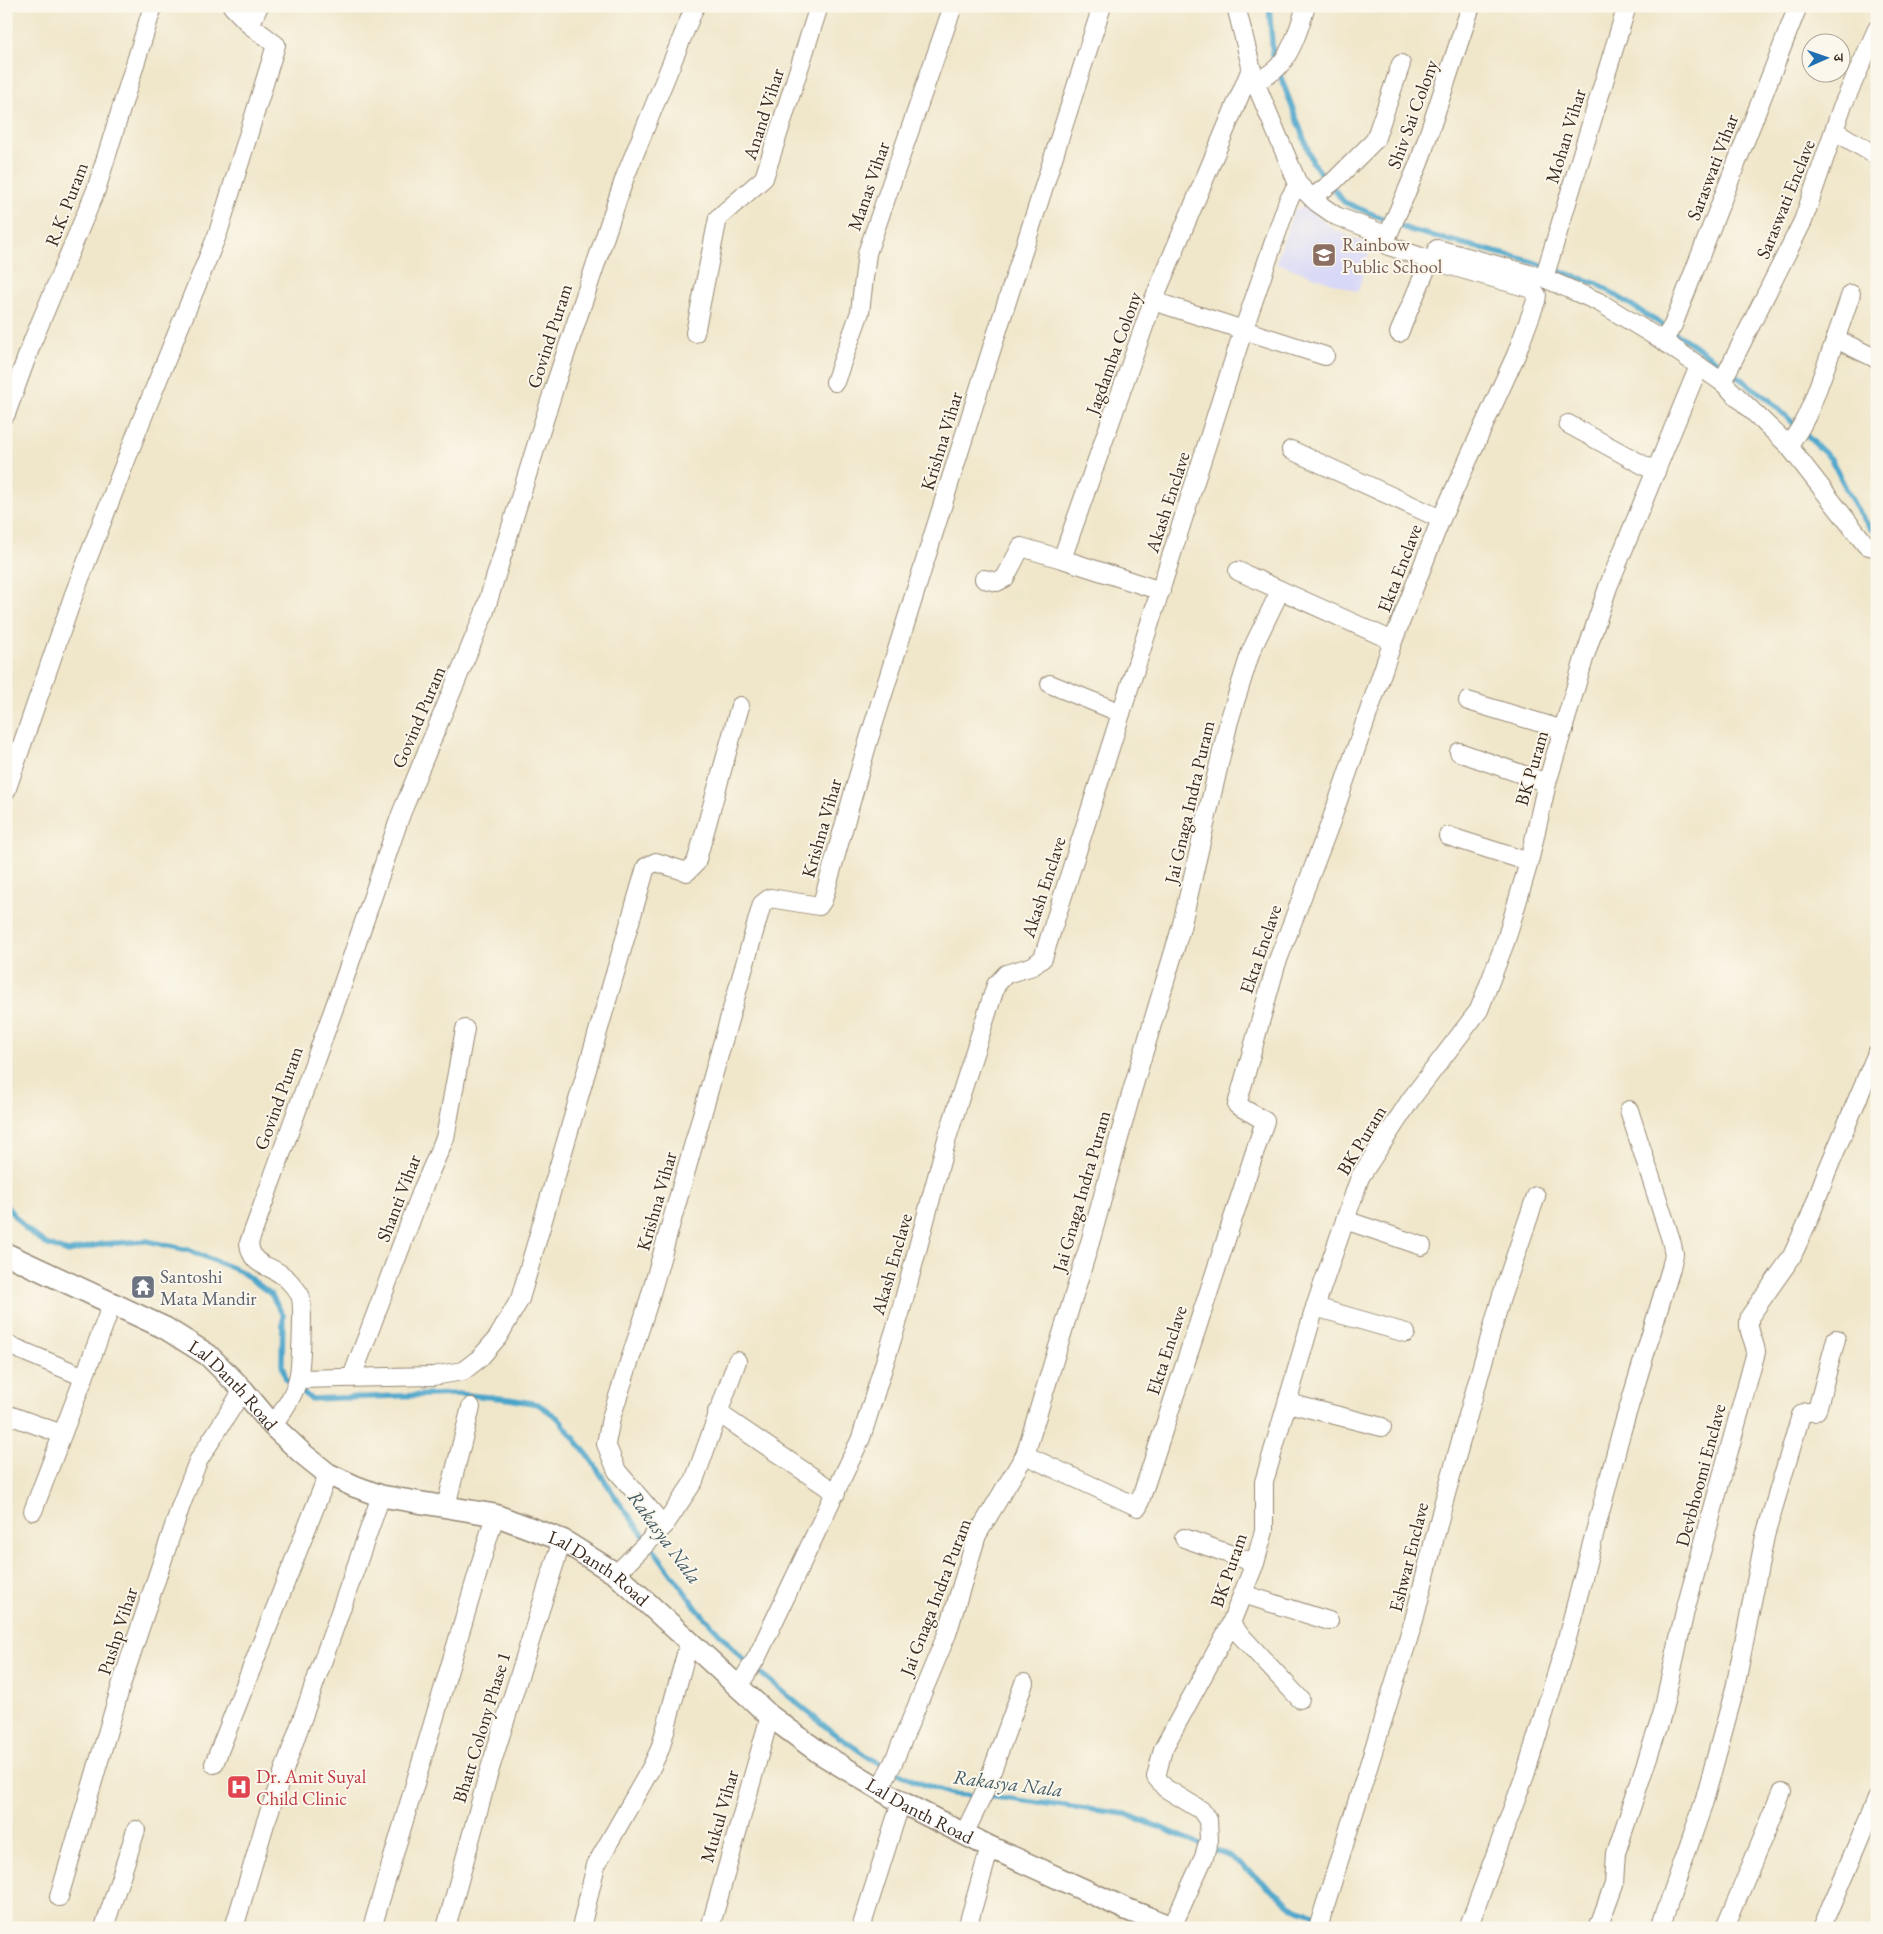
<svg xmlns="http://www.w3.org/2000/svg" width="1883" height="1934" font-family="'EB Garamond','Noto Serif Devanagari',serif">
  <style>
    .built { fill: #d7d7f8 }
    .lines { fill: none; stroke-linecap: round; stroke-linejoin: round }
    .stream { stroke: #4ca5ca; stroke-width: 5.5 }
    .minor-casing { stroke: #968874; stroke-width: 20 }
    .tertiary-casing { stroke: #968874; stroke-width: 24 }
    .minor { stroke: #fff; stroke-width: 18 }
    .tertiary { stroke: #fff; stroke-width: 21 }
    .labels { text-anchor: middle; stroke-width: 4; stroke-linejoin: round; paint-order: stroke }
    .street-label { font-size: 19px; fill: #3b2a1e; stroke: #fbf7ec }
    .education-label { font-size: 19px; fill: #785e54; stroke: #fbf7ec; text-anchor: start }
    .worship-label { font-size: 19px; fill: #5b616d; stroke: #fbf7ec; text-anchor: start }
    .health-label { font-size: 19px; fill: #be3a42; stroke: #fbf7ec; text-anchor: start }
    .water-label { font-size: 20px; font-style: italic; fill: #425b63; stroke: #fbf7ec }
  </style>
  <rect width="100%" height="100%" fill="#fbf7ec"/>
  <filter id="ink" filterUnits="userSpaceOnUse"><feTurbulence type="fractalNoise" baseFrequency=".02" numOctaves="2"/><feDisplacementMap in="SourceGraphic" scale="10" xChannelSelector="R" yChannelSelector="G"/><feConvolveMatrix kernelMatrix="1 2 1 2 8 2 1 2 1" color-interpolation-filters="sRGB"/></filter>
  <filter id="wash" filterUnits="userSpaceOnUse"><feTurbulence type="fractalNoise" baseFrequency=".0096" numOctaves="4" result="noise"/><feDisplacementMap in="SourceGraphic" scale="20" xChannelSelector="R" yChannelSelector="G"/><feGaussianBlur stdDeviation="1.12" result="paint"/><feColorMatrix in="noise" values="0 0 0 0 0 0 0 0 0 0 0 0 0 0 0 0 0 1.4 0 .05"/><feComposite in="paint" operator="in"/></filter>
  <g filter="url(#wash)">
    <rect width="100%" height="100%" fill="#f0e7cb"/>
    <polygon class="built" points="1305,206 1333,229 1371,246 1358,292 1276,263 1294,210"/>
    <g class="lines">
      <g class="stream">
        <polyline points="1269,6 1273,56 1313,163 1344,202 1410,230 1530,261 1598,284 1691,343 1767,398 1831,459 1855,506 1871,529 1877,531"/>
        <polyline points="6,1206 26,1229 46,1244 68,1252 102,1244 147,1241 188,1250 240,1271 271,1294 283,1315 282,1365 286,1379 311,1399 458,1394 509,1399 538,1404 558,1418 590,1458 616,1498 698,1610 741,1657 832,1732 870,1758 914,1781 951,1794 995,1797 1126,1814 1230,1856 1291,1906 1352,1928"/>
      </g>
    </g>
  </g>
  <g filter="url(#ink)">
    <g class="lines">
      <defs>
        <g id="minor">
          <polyline points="1236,6 1255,82 1298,184 1316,202 1336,216 1381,233"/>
          <polyline points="250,25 259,6"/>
          <path d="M 1255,82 C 1261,79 1267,76 1272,72 C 1290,60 1300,26 1306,6"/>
          <polyline points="1835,131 1877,156"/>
          <polyline points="1312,198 1334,181 1375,140 1401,64"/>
          <polyline points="1388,235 1419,163 1471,6"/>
          <polyline points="1437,249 1544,278 1599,302 1663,341 1722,382 1788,445 1866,545 1877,548"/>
          <polyline points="1544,278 1627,6"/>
          <polyline points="1153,301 1325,356"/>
          <polyline points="695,333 718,218 764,178 819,6"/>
          <polyline points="1399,333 1430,260"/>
          <polyline points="1836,339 1877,359"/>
          <polyline points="1663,341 1673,325 1798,6"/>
          <polyline points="835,382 860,312 867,253 953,6"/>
          <polyline points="1722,382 1803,221 1842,107 1877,29"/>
          <polyline points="6,414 33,340 96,190 153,6"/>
          <polyline points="1568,424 1656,472"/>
          <path d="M 1788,445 C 1804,427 1812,404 1820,382 C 1831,353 1841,323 1851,294"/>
          <polyline points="1291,450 1441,519"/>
          <polyline points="1238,571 1393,641"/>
          <polyline points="984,579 997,582 1005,578 1021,547 1062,559"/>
          <polyline points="1161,591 1062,559 1153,301 1251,69"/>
          <polyline points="1050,684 1121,713"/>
          <polyline points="1468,701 1564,730"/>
          <polyline points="1459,752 1547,783"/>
          <polyline points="6,791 74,594 142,419 218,233 276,45 250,25 232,6"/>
          <polyline points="1448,836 1529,862"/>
          <polyline points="1345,1220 1422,1246"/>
          <polyline points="1315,1307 1406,1333"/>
          <polyline points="6,1344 84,1377"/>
          <polyline points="352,1377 423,1188 445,1138 465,1029"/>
          <polyline points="298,1379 433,1376 463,1371 480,1358 498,1337 520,1299 646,867 656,862 687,872 696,863 740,706"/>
          <polyline points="1288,1403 1382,1427"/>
          <polyline points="717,1412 836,1493"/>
          <polyline points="6,1414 62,1434"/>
          <path d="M 273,1426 C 282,1412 294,1396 298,1379 C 301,1368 304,1304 300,1295 C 296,1289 288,1279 282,1275 C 266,1263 252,1267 249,1243 L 342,986 L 401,814 L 484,614 L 555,385 L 625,177 L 695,6"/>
          <polyline points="1025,1455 1138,1507 1265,1121 1237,1105 1276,965 1330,824 1393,641 1441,519 1516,355 1536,301 1537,295 1532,289 1430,260 1389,246 1371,229"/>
          <polyline points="446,1506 471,1407"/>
          <polyline points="33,1511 112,1304"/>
          <polyline points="664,1526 694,1481 737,1361"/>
          <polyline points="1184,1538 1255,1563"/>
          <polyline points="616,1574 664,1526 617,1471 606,1444 611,1418 648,1304 762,904 770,898 819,906 823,900 868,742 991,351 1102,6"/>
          <polyline points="1243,1594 1329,1621"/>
          <polyline points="1231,1625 1300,1699"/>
          <polyline points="738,1687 757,1657 861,1438 900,1314 948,1135 996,985 1006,974 1033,966 1043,958 1243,331 1288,201 1298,184"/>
          <polyline points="214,1764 328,1474"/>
          <polyline points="880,1788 893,1763 947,1634 977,1535 1025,1455 1091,1239 1132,1091 1181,928 1229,721 1251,651 1280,591"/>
          <polyline points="964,1834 984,1793 1024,1683"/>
          <polyline points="59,1897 123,1679 181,1505 198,1461 243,1390"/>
          <polyline points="1172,1927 1204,1857 1209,1840 1208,1820 1201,1810 1165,1788 1156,1777 1163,1749 1229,1628 1255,1563 1264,1531 1264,1482 1315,1307 1360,1177 1411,1099 1479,1010 1506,940 1529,862 1547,783 1584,659 1608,587 1699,366"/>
          <polyline points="104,1928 136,1830"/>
          <polyline points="234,1928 265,1824 381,1496"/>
          <polyline points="372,1928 495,1515"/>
          <polyline points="446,1928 488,1775 562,1540"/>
          <polyline points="581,1928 596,1865 650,1770 660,1749 689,1643"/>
          <polyline points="710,1928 770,1716"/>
          <polyline points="861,1928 901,1802"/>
          <polyline points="967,1928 990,1847"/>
          <polyline points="1318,1928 1414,1620 1444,1501 1501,1298 1536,1196"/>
          <polyline points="1468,1928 1525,1775 1565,1646 1621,1433 1671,1268 1674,1254 1671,1240 1629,1110"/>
          <path d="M 1598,1928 L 1614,1884 L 1616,1853 L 1662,1715 L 1685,1611 L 1756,1352 C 1754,1338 1746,1330 1750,1316 L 1791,1258 L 1810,1217 L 1827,1171 L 1877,1053"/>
          <polyline points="1660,1928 1703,1805 1735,1688 1765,1536 1801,1415 1806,1412 1814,1412 1817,1410 1836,1339"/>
          <polyline points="1725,1928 1782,1792"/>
          <polyline points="1822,1928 1877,1799"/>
        </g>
        <g id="tertiary">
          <path id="s1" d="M 6,1254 L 165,1328 L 208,1355 L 243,1390 L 273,1426 L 303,1454 L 328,1474 L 354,1486 L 381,1496 L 495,1515 L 562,1540 L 616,1574 L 770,1716 L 820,1753 L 901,1802 L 990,1847 L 1126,1909 L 1174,1928"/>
        </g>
      </defs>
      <use href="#minor" class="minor-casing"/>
      <use href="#tertiary" class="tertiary-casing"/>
      <use href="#minor" class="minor"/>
      <use href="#tertiary" class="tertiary"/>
    </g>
  </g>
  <defs>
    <symbol id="school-square" viewBox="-11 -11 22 22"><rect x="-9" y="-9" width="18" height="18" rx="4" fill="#8d6e63" stroke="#fbf7ec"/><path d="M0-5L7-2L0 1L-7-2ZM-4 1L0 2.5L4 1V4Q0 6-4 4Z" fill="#fff"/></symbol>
    <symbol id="temple-square" viewBox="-11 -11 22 22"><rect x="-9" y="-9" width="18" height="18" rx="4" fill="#6b7280" stroke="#fbf7ec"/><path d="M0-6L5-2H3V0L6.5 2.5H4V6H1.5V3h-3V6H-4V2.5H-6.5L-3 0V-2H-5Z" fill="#fff"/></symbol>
    <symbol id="hospital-square" viewBox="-11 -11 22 22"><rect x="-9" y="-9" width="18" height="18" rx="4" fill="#e0444e" stroke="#fbf7ec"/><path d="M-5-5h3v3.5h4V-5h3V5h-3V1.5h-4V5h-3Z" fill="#fff"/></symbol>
  </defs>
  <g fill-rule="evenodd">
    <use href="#school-square" x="1310" y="241" width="28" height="28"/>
    <use href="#temple-square" x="129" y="1273" width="28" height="28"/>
    <use href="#hospital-square" x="225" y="1773" width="28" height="28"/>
  </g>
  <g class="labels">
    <g class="street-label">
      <text transform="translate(763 114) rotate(-72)" y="7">Anand Vihar</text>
      <text transform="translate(1412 114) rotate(-70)" y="7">Shiv Sai Colony</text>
      <text transform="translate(1565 136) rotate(-73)" y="7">Mohan Vihar</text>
      <text transform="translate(1712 167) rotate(-69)" y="7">Saraswati Vihar</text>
      <text transform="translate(868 186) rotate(-71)" y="7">Manas Vihar</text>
      <text transform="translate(1785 199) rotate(-68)" y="7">Saraswati Enclave</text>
      <text transform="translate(66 204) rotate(-69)" y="7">R.K. Puram</text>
      <text transform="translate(549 336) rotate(-72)" y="7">Govind Puram</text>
      <text transform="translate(1113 353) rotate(-70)" y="7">Jagdamba Colony</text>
      <text transform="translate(941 441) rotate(-73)" y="7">Krishna Vihar</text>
      <text transform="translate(1167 502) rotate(-72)" y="7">Akash Enclave</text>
      <text transform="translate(1399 568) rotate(-69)" y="7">Ekta Enclave</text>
      <text transform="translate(418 717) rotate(-67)" y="7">Govind Puram</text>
      <text transform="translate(1531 768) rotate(-74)" y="7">BK Puram</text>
      <text transform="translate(1189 802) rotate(-77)" y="7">Jai Gnaga Indra Puram</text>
      <text transform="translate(821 828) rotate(-74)" y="7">Krishna Vihar</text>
      <text transform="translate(1043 887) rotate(-72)" y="7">Akash Enclave</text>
      <text transform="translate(1260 949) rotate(-71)" y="7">Ekta Enclave</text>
      <text transform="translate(278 1098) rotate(-70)" y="7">Govind Puram</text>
      <text transform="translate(1361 1140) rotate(-59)" y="7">BK Puram</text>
      <text transform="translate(1081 1191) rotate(-74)" y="7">Jai Gnaga Indra Puram</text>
      <text transform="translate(398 1198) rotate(-69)" y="7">Shanti Vihar</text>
      <text transform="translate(656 1201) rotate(-74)" y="7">Krishna Vihar</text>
      <text transform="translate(891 1264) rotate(-74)" y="7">Akash Enclave</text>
      <text transform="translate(1166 1350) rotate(-72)" y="7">Ekta Enclave</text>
      <text dy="7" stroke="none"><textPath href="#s1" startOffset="265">Lal Danth Road</textPath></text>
      <text transform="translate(1700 1475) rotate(-75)" y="7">Devbhoomi Enclave</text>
      <text transform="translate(1408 1557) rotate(-76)" y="7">Eshwar Enclave</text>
      <text dy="7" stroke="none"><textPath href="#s1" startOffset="686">Lal Danth Road</textPath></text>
      <text transform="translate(1228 1570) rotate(-71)" y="7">BK Puram</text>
      <text transform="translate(935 1597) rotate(-69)" y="7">Jai Gnaga Indra Puram</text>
      <text transform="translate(117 1631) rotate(-72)" y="7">Pushp Vihar</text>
      <text transform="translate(481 1727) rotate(-73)" y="7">Bhatt Colony Phase 1</text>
      <text dy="7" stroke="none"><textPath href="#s1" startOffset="1091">Lal Danth Road</textPath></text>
      <text transform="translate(719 1816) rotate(-74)" y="7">Mukul Vihar</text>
    </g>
    <g class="education-label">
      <text x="1342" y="251">Rainbow<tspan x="1342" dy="22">Public School</tspan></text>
    </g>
    <g class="worship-label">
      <text x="160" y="1283">Santoshi<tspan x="160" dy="22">Mata Mandir</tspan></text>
    </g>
    <g class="health-label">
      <text x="256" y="1783">Dr. Amit Suyal<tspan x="256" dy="22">Child Clinic</tspan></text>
    </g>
    <g class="water-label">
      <text transform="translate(665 1537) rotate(54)" y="7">Rakasya Nala</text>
      <text transform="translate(1008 1783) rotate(7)" y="7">Rakasya Nala</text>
    </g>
  </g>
  <rect width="1883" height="1934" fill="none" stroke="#fbf7ec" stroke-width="25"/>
  <g transform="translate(1826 58) rotate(88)"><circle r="24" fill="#fbf7ec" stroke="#aea59a"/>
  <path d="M0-4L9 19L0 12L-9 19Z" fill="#1f6fb2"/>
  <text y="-8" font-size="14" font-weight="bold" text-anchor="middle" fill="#3b2a1e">उ</text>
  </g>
</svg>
